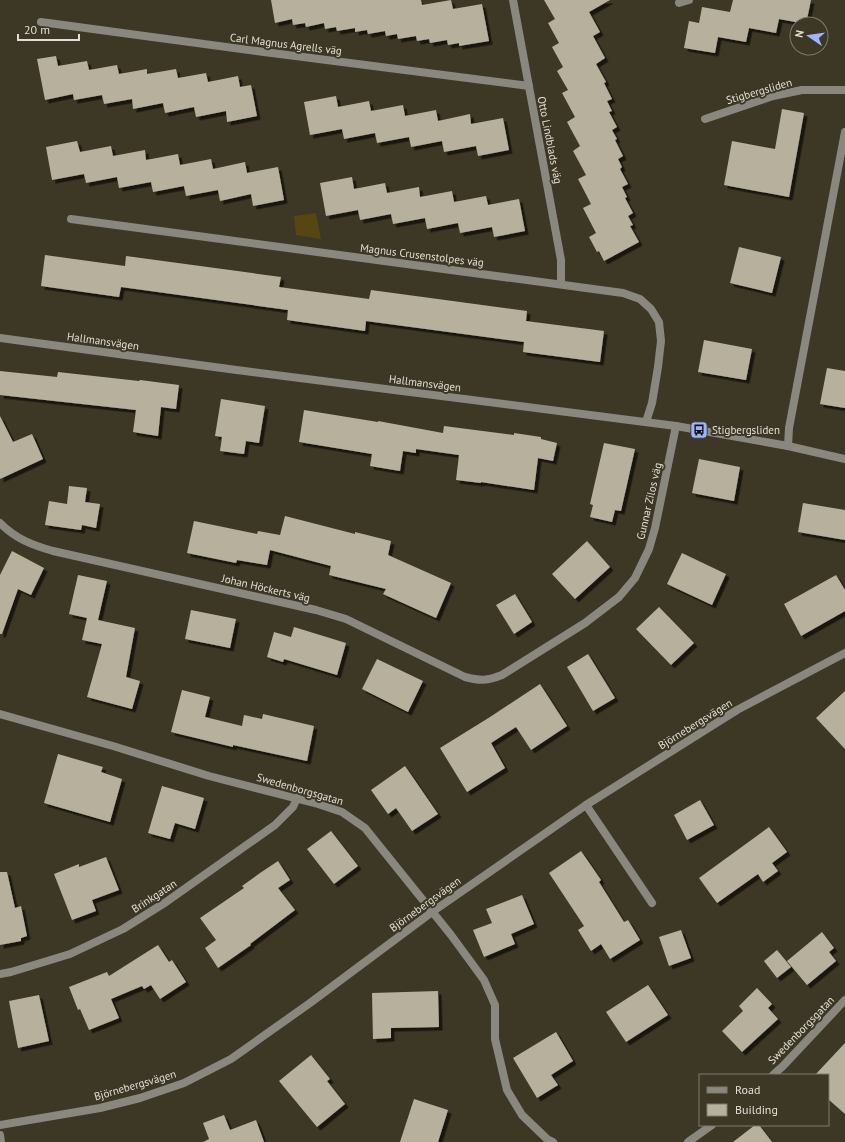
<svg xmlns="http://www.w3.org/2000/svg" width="845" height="1142" font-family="'PT Sans',sans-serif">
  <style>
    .green { fill: #564612 }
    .building { fill: #b7b09c; filter: url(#shadow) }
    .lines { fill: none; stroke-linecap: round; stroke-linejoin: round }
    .service { stroke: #8a877e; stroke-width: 8 }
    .minor { stroke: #8a877e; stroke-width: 8 }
    .tertiary { stroke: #8a877e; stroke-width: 8 }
    .labels { text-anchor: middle; stroke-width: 4; stroke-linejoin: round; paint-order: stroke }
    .street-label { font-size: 11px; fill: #e2ded4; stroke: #3d3726 }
    .poi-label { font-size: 11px; fill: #e2ded4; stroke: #3d3726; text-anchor: start }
  </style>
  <defs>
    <filter id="shadow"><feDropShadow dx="3.5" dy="3.5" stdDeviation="0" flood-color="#0009"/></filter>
  </defs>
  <rect width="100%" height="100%" fill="#3d3726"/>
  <polygon class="green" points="316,213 321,239 296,235 294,216"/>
  <g class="building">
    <polygon points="271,0 421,0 422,5 451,0 453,9 482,4 489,41 459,46 459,43 448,45 447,40 430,43 429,39 417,41 416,36 398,39 397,34 386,36 385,31 368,34 367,30 355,32 355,28 337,31 336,27 325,29 324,23 306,27 305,23 293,25 292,19 275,23"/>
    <polygon points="544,0 610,0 589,12 600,32 593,36 605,58 596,64 606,82 604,83 612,99 607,101 612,111 609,112 617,127 612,130 617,139 615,140 623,156 618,159 622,167 620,169 628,184 622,187 627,197 625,198 633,213 628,216 633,225 630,226 639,242 604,261 599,251 597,252 589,237 596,233 583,208 591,204 578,179 586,175 573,151 580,146 567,122 575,117 562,93 568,90 557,71 563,67 552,47 559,43 548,23 555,19"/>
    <polygon points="733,0 811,0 806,24 779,19 776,33 749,28 746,42 718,37 715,53 684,48 689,21 699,23 702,7 730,12"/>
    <polygon points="56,56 58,66 87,61 89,70 117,65 119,74 147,69 147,74 176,69 178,78 206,73 208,82 238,76 240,87 251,85 257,116 227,122 226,111 196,117 194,107 165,113 163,103 133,109 132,99 104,104 102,95 74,100 73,94 45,100 37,59"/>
    <polygon points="336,96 338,107 369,101 371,111 403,105 405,116 436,110 438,121 470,114 471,124 503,118 509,150 478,156 476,146 444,152 442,141 411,147 409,137 377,143 375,133 344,139 342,129 310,135 304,102"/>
    <polygon points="782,109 804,113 789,197 724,185 732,141 775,149"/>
    <polygon points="77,141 80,152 111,146 113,156 145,150 146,160 178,154 180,165 211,159 213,169 245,162 247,173 278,167 284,200 253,206 251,194 220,201 218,190 186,196 184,186 153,192 151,182 119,188 117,177 86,183 84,174 52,180 46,147"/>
    <polygon points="352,177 354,189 385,183 387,193 419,187 420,197 452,191 454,202 486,196 488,205 519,199 525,231 494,237 492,227 460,233 458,223 427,229 425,218 393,224 391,214 360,220 358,210 326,216 320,183"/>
    <polygon points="739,247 781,257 772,293 730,283"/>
    <polygon points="45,255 125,266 126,256 281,277 279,287 369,299 371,290 527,311 526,321 604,331 600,362 523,352 524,342 366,321 365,331 287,320 288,310 121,287 119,297 41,286"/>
    <polygon points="704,340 752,349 746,380 698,372"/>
    <polygon points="827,368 845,371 845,408 820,404"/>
    <polygon points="0,371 57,377 58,372 139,381 140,380 179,385 176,409 161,407 158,436 133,432 136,410 0,395"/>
    <polygon points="221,399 265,406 259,443 246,441 244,454 220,451 222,437 215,436"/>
    <polygon points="304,410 378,422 378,421 443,433 444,426 514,435 514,433 541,437 541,439 557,443 553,461 538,458 534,490 481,482 481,483 456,480 459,455 416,449 416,453 403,451 400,471 370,466 372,454 299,442"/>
    <polygon points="0,416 13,442 32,434 43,459 0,479"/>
    <polygon points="604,443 635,449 621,511 615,510 612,522 590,517 593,505 590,504"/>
    <polygon points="699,459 740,467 734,501 692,493"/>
    <polygon points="69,486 87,488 85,502 100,504 96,528 82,525 81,530 45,525 49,501 67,504"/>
    <polygon points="803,503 845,510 845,540 798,532"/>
    <polygon points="285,516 355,534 355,532 391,541 388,555 451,583 436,618 383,594 386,589 329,575 331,566 270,550 267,565 237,560 236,563 187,553 194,521 257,534 258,531 280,535"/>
    <polygon points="587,541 610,567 575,599 552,574"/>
    <polygon points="12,551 44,568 31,595 18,589 2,634 0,634 0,575"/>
    <polygon points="682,553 726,574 712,605 667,584"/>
    <polygon points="78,575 107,581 98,620 135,628 126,677 140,681 132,709 87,697 102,644 82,640 87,618 69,614"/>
    <polygon points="836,575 845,590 845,611 801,636 784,604"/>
    <polygon points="515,594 532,622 514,634 496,605"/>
    <polygon points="659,607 694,643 671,665 636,629"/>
    <polygon points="191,610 236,619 230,648 185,639"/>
    <polygon points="294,627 346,643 337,675 284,659 283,662 267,657 274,632 291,637"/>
    <polygon points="588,654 615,698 593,711 567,667"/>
    <polygon points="377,659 423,681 408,712 362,689"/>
    <polygon points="540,684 567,726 531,750 516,727 491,743 505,768 467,792 440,748 490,717"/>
    <polygon points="182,690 210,697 205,717 242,726 244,715 262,719 263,714 314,726 307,761 233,745 233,747 171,732"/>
    <polygon points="845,691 845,749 816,718"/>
    <polygon points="58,754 103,767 101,772 122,779 110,822 44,803"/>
    <polygon points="405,766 438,814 412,831 396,808 388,814 371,790"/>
    <polygon points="162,786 204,798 195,829 175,823 170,839 148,833"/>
    <polygon points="700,800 714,825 687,840 674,815"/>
    <polygon points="769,827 787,852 772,863 778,871 763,882 758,874 717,903 699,878"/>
    <polygon points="331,831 358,866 334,884 307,849"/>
    <polygon points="581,851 601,880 599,882 624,922 628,920 640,940 610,959 601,944 591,951 578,930 584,926 549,873"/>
    <polygon points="106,857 119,890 92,900 96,911 72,920 54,874 79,864 79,867"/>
    <polygon points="278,861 290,880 278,888 295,910 250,944 251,945 218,968 205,948 216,940 200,918 244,888 242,886 260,873"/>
    <polygon points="0,872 7,872 15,908 21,906 27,936 21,938 21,941 0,945"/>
    <polygon points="522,895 534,924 511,934 515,944 484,957 473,930 492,923 486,909"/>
    <polygon points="681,930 691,958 669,966 659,937"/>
    <polygon points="822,932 834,948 829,952 836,961 807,985 787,961"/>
    <polygon points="158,945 169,962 172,960 186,982 160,999 151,985 144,989 142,986 111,999 119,1018 89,1030 80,1009 78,1010 69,987 107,972 109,976"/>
    <polygon points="777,950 791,967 777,978 764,961"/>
    <polygon points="648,985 668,1015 626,1042 606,1012"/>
    <polygon points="757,988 772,1004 768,1008 778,1019 742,1052 722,1031 743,1011 739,1006"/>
    <polygon points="438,991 439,1027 391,1028 391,1038 373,1039 372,993"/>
    <polygon points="39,995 49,1041 18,1048 9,1001"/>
    <polygon points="556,1032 573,1061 551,1075 558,1085 537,1098 513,1058"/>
    <polygon points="845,1043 845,1114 828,1099 828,1075 815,1075"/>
    <polygon points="311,1055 330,1079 327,1081 345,1104 317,1127 279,1081"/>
    <polygon points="414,1099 448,1110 438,1142 400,1142"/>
    <polygon points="224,1115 230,1130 256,1120 264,1142 203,1142 209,1139 203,1123"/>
    <polygon points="755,1125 759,1125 772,1142 733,1142"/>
  </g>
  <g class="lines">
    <polyline class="service" points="586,805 652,903"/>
    <g class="minor">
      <polyline points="513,0 561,260 561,284"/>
      <polyline points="679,3 689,0"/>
      <polyline points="41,22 264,52 529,86"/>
      <polyline points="705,119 773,96 802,90 845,90"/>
      <polyline points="71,219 623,293 640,299 651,309 659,322 661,341 658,367 652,403 646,422"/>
      <polyline points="0,338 229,369 676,426 788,446 845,459"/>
      <polyline points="788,446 789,428 845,132"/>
      <path d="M 0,523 C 16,539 32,545 53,551 L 316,610 L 346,619 L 465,677 C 481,681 487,681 502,675 L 585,623 L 619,597 L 635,578 L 649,549 L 655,528 L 676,426"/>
      <polyline points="0,714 113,746 209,776 318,804 342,812 365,828 451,935 484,980 495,1005 495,1039 507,1090 522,1115 547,1139 553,1142"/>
      <polyline points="0,974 11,972 70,954 123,929 166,902 275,825 293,807 297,798"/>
      <polyline points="773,1075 783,1066 845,1000"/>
      <polyline points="0,1135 1,1142"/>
      <polyline points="688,1142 712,1125"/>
    </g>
    <polyline class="tertiary" points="0,1125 100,1108 140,1098 184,1083 231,1059 310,1003 432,912 586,805 737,710 845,653"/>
  </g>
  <defs>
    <symbol id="bus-square" viewBox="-11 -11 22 22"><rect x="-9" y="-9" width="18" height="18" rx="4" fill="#9eb4fd" stroke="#3d3726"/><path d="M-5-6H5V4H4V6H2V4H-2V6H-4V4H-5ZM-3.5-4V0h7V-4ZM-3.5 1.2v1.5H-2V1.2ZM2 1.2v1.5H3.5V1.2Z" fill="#111"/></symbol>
  </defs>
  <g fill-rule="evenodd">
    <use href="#bus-square" x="689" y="420" width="20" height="20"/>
  </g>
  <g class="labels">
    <g class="street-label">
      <text transform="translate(286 44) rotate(7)" y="4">Carl Magnus Agrells väg</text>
      <text transform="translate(759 91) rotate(-16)" y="4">Stigbergsliden</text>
      <text transform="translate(550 140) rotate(79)" y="4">Otto Lindblads väg</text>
      <text transform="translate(422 255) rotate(7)" y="4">Magnus Crusenstolpes väg</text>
      <text transform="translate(103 341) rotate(8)" y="4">Hallmansvägen</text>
      <text transform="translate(425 383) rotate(7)" y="4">Hallmansvägen</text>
      <text transform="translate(649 501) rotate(-77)" y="4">Gunnar Zilos väg</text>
      <text transform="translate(266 588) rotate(13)" y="4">Johan Höckerts väg</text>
      <text transform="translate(695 724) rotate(-32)" y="4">Björnebergsvägen</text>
      <text transform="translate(300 789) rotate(16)" y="4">Swedenborgsgatan</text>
      <text transform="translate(154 896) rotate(-33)" y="4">Brinkgatan</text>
      <text transform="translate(425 904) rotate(-36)" y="4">Björnebergsvägen</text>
      <text transform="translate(801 1030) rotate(-46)" y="4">Swedenborgsgatan</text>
      <text transform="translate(135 1085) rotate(-16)" y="4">Björnebergsvägen</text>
    </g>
    <g class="poi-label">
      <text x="712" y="434">Stigbergsliden</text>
    </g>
  </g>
  <rect x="699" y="1074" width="130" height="52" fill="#3d3726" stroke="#7f7a6c"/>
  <rect x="707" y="1087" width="20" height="6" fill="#8a877e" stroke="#7f7a6c"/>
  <text x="735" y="1094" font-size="12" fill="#e2ded4">Road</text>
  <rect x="707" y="1104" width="20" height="12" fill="#b7b09c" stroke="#7f7a6c"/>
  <text x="735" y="1114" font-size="12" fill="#e2ded4">Building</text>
  <g transform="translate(809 36) rotate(283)"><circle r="19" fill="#3d3726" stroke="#7f7a6c"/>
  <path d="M0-3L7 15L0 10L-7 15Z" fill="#9eb4fd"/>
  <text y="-6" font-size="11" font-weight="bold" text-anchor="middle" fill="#e2ded4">N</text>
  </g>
  <path d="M18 34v6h61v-6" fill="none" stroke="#e2ded4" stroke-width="2"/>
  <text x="24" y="34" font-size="12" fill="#e2ded4" stroke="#3d3726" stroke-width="3" paint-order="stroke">20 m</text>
</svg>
